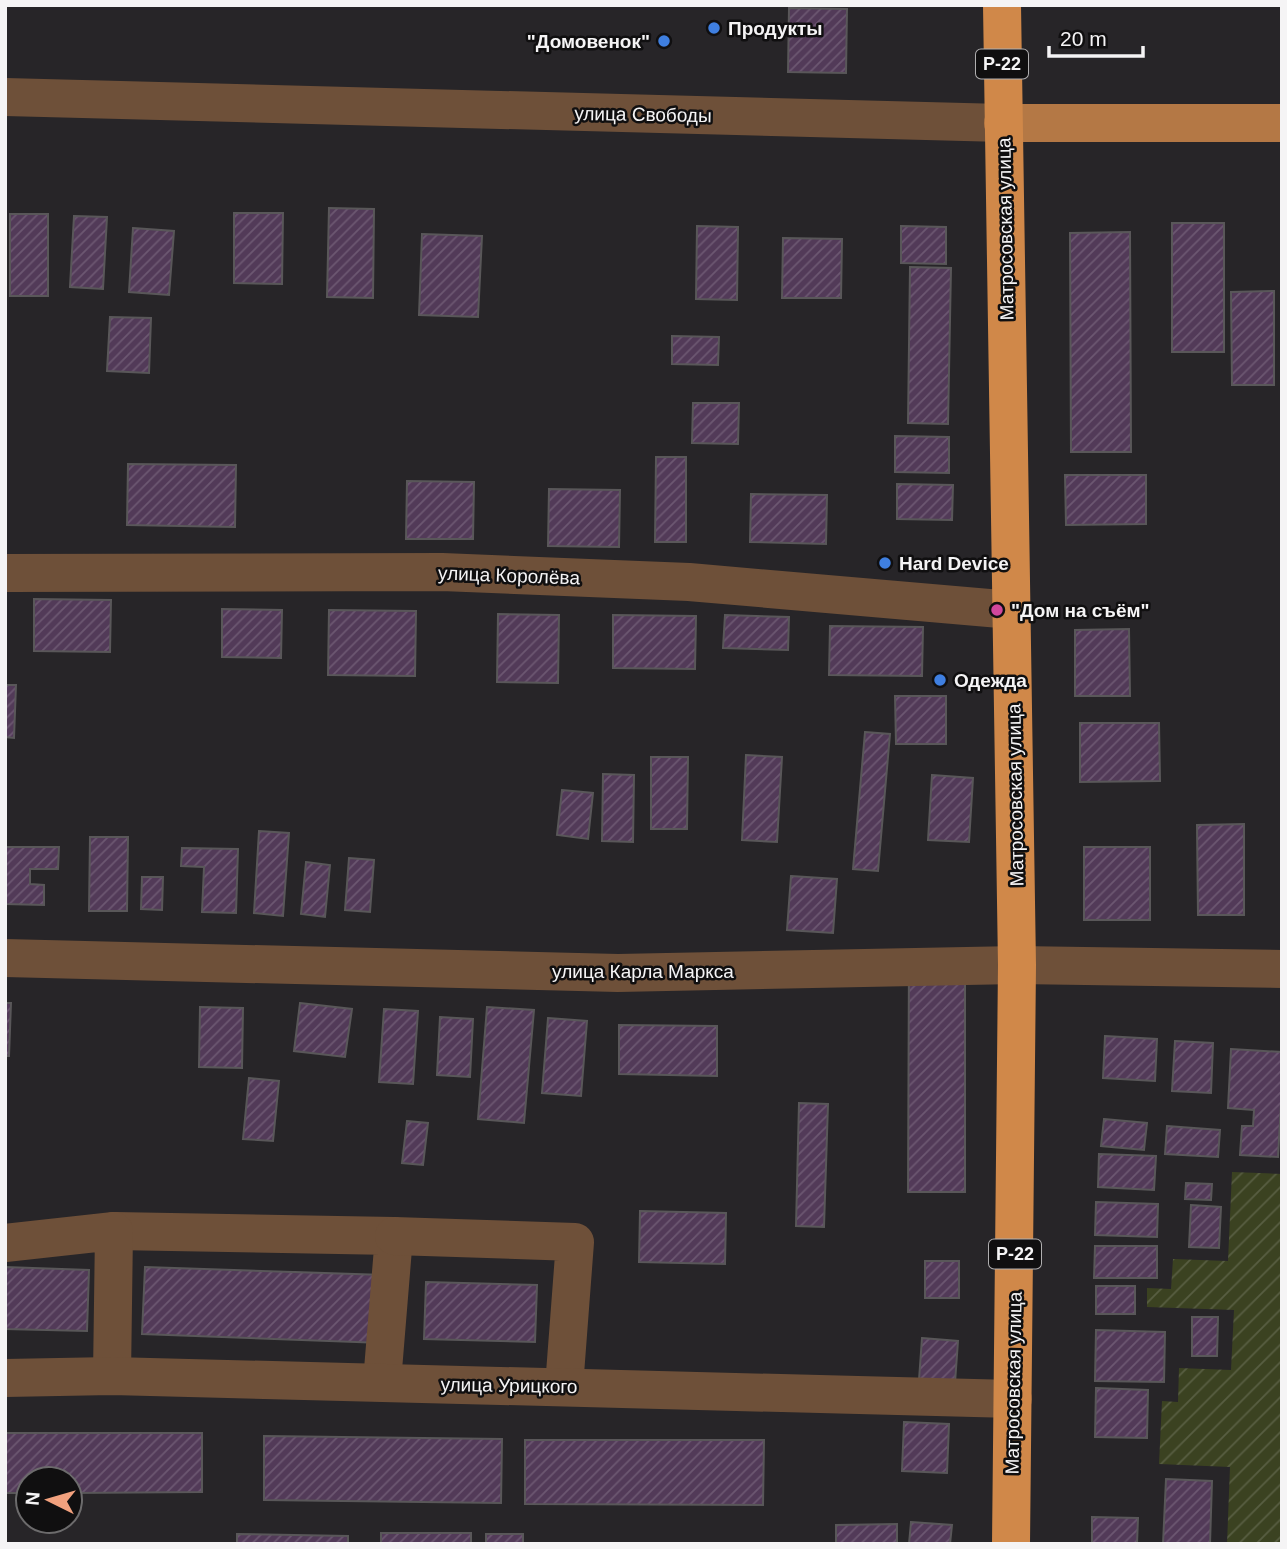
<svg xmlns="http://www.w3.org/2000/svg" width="1287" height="1549" font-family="Arial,sans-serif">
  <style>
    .garden { fill: url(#garden-furrows) }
    .building { fill: url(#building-hatch); stroke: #595759; stroke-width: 2 }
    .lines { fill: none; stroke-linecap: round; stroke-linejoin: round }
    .minor { stroke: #6e5039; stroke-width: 38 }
    .major { stroke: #b47845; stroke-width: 38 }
    .highway { stroke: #d08849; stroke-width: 38 }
    .shop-dot { fill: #3f7fe0; stroke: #100f10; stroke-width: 2.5 }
    .hotel-dot { fill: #d1479c; stroke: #100f10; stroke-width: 2.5 }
    .labels { text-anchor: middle; stroke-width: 5; stroke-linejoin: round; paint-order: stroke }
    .shield { fill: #100f10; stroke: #b0afb0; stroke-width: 2 }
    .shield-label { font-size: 18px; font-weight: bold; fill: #f5f4f5 }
    .poi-label { font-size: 19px; font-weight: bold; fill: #f5f4f5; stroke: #100f10; text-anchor: start }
    .street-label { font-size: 19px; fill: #f5f4f5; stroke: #100f10 }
  </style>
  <defs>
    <pattern id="garden-furrows" width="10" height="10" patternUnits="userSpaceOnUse" patternTransform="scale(1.75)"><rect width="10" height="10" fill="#3b4221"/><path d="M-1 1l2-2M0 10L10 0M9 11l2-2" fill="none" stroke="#585e42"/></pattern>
    <pattern id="building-hatch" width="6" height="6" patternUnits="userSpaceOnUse" patternTransform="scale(1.75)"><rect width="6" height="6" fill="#523a58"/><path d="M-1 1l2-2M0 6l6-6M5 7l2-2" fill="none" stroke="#6c5771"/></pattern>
  </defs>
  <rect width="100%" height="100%" fill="#272528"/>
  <polygon class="garden" points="1232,1172 1282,1174 1282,1544 1227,1544 1230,1467 1159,1464 1162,1401 1178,1402 1179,1368 1231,1370 1234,1310 1147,1307 1147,1288 1171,1289 1173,1259 1228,1261"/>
  <g class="building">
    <polygon points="789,8 847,9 846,73 788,72"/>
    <polygon points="329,208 374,209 373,298 327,297"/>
    <polygon points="234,213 283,213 282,284 234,283"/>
    <rect x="10" y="214" width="38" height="82"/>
    <polygon points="74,216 107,217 103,289 70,287"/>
    <rect x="1172" y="223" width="52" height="129"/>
    <polygon points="697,226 738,227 737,300 696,299"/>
    <polygon points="901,226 946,227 946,264 901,263"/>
    <polygon points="133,228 174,231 169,295 129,292"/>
    <polygon points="1130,232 1131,452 1071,452 1070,233"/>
    <polygon points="422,234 482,236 478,317 419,315"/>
    <polygon points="783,238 842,239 841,298 782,298"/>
    <polygon points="910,267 951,268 948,424 908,423"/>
    <polygon points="1274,291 1274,385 1232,385 1231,292"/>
    <polygon points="110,317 151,318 149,373 107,371"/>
    <polygon points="672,336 719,337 718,365 672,364"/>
    <polygon points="693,403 739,403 738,444 692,443"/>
    <polygon points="895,436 949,437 949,473 895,472"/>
    <polygon points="656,457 686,457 686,542 655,542"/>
    <polygon points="128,464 236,465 235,527 127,525"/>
    <polygon points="1065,475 1146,475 1146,524 1066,525"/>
    <polygon points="407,481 474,482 473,539 406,539"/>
    <polygon points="897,484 953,485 952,520 897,519"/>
    <polygon points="549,489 620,490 619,547 548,546"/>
    <polygon points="751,494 827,495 826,544 750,542"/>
    <polygon points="34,599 111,600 110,652 34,651"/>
    <polygon points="222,609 282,610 281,658 222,657"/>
    <polygon points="329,610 416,611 415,676 328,675"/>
    <polygon points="498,614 559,615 558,683 497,682"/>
    <polygon points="613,615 696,616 695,669 613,668"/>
    <polygon points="725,615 789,617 788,650 723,648"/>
    <polygon points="830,626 923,627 922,676 829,675"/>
    <polygon points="1129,629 1130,696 1075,696 1075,630"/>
    <polygon points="5,685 16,685 14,738 5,737"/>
    <polygon points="895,696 946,696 946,744 896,744"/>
    <polygon points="1080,723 1159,723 1160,781 1080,782"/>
    <polygon points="865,732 890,734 878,871 853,869"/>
    <polygon points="746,755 782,757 777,842 742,840"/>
    <polygon points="651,757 688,757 687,829 651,829"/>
    <polygon points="603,774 634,775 633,842 602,841"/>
    <polygon points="932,775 973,778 969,842 928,840"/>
    <polygon points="562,790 593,793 588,839 557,835"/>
    <polygon points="1244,824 1244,915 1198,915 1197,825"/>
    <polygon points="259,831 289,833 283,916 254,913"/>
    <polygon points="90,837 128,837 127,911 89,911"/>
    <polygon points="5,847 59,847 58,869 30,869 30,884 44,885 44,905 5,904"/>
    <rect x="1084" y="847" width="66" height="73"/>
    <polygon points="182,848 238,849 236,913 202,912 204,867 181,866"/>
    <polygon points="349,858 374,860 370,912 345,910"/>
    <polygon points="306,862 330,865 325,917 301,914"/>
    <polygon points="791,876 837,879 833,933 787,930"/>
    <polygon points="142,877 163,877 162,910 141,909"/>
    <polygon points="909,956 965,956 965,1192 908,1192"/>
    <polygon points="5,1003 11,1003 9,1056 5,1056"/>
    <polygon points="300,1003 352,1009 345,1057 294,1051"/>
    <polygon points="200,1007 243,1008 242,1068 199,1067"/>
    <polygon points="487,1007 534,1010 524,1123 478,1119"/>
    <polygon points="384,1009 418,1011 413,1084 379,1082"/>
    <polygon points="440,1017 473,1019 470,1077 437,1075"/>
    <polygon points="548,1018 587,1021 581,1096 542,1093"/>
    <polygon points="619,1025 717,1026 717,1076 619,1074"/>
    <polygon points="1105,1036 1157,1039 1155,1081 1103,1078"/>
    <polygon points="1175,1041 1213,1043 1211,1093 1172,1091"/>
    <polygon points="1231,1049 1282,1052 1282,1086 1278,1157 1240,1155 1242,1126 1253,1126 1254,1110 1228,1108"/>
    <polygon points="249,1078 279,1081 273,1141 243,1139"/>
    <polygon points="799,1103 828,1104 824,1227 796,1226"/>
    <polygon points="1104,1119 1147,1123 1144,1150 1101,1146"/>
    <polygon points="407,1121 428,1123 423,1165 402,1163"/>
    <polygon points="1167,1126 1220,1130 1218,1157 1165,1154"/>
    <polygon points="1099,1154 1156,1156 1154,1190 1098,1187"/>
    <polygon points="1186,1183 1212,1184 1211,1200 1185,1199"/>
    <polygon points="1096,1202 1158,1204 1157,1237 1095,1235"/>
    <polygon points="1191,1205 1221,1207 1219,1248 1189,1247"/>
    <polygon points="640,1211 726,1213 725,1264 639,1262"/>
    <polygon points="1095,1246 1157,1246 1157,1278 1094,1278"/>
    <rect x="925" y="1261" width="34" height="37"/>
    <polygon points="5,1267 89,1270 87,1331 5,1329"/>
    <polygon points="145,1267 384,1275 382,1343 142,1334"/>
    <polygon points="426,1282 537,1285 535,1342 424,1339"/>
    <rect x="1096" y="1286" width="39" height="28"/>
    <polygon points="1192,1317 1218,1317 1217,1356 1192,1356"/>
    <polygon points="1096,1330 1165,1332 1164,1382 1095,1381"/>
    <polygon points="922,1338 958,1341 955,1383 919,1380"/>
    <polygon points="1096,1388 1148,1390 1147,1438 1095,1437"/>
    <polygon points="904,1422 949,1424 947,1473 902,1471"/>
    <polygon points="5,1433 202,1433 202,1492 70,1493 70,1479 28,1479 28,1493 5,1493"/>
    <polygon points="264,1436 502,1439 501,1503 264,1500"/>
    <polygon points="525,1440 764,1440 763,1505 525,1504"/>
    <polygon points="1166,1479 1212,1481 1210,1544 1163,1544"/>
    <polygon points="1092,1517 1138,1518 1137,1544 1092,1544"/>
    <polygon points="911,1522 952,1525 950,1544 909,1544"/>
    <polygon points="897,1524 897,1544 836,1544 836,1525"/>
    <rect x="381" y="1533" width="90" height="11"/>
    <polygon points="237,1534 348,1536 348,1544 237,1544"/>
    <rect x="486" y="1534" width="37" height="10"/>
  </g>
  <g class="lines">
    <g class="minor">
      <polyline points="5,97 1003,123"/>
      <polyline points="5,573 442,572 689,582 1012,610"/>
      <polyline points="5,958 618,973 1017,965 1282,969"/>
      <polyline points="114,1231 394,1236 382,1382"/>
      <polyline points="394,1236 575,1242 564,1387"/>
      <polyline points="5,1243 114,1231 112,1376"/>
      <polyline points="5,1378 112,1376 1013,1399"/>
    </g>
    <polyline class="major" points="1003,123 1282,123"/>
    <polyline class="highway" points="1002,5 1017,965 1011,1544"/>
  </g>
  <g class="shop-dot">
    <circle cx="714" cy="28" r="7"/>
    <circle cx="664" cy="41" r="7"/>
    <circle cx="885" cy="563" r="7"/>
    <circle cx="940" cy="680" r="7"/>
  </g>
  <circle class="hotel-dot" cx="997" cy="610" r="7"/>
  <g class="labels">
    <g class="shield">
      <rect x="976" y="49.5" width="52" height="29" rx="5"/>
      <rect x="989" y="1239.5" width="52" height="29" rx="5"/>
    </g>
    <g class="shield-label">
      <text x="1002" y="70">Р-22</text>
      <text x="1015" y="1260">Р-22</text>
    </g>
    <g class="poi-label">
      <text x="728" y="35">Продукты</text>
      <text x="650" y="48" text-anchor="end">"Домовенок"</text>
      <text x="899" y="570">Hard Device</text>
      <text x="1011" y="617">"Дом на съём"</text>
      <text x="954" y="687">Одежда</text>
    </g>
    <g class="street-label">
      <text transform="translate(643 114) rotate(1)" y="7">улица Свободы</text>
      <text transform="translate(1005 229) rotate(-91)" y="7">Матросовская улица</text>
      <text transform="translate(509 575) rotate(2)" y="7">улица Королёва</text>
      <text transform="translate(1015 795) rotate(-91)" y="7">Матросовская улица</text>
      <text x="643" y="978">улица Карла Маркса</text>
      <text transform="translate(1013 1383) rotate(-89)" y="7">Матросовская улица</text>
      <text transform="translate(509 1385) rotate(1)" y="7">улица Урицкого</text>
    </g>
  </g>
  <rect width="1287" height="1549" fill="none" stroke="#f5f4f5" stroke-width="14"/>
  <g transform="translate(49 1500) rotate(275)"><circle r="33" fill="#100f10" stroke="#6c6b6c" stroke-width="2"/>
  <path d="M0-5L12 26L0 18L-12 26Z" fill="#f2a17e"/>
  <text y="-10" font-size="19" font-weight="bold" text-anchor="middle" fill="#f5f4f5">N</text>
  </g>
  <path d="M1049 46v10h94v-10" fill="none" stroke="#f5f4f5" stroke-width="3.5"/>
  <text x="1060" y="46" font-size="21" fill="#f5f4f5" stroke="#100f10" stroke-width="5" paint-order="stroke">20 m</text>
</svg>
